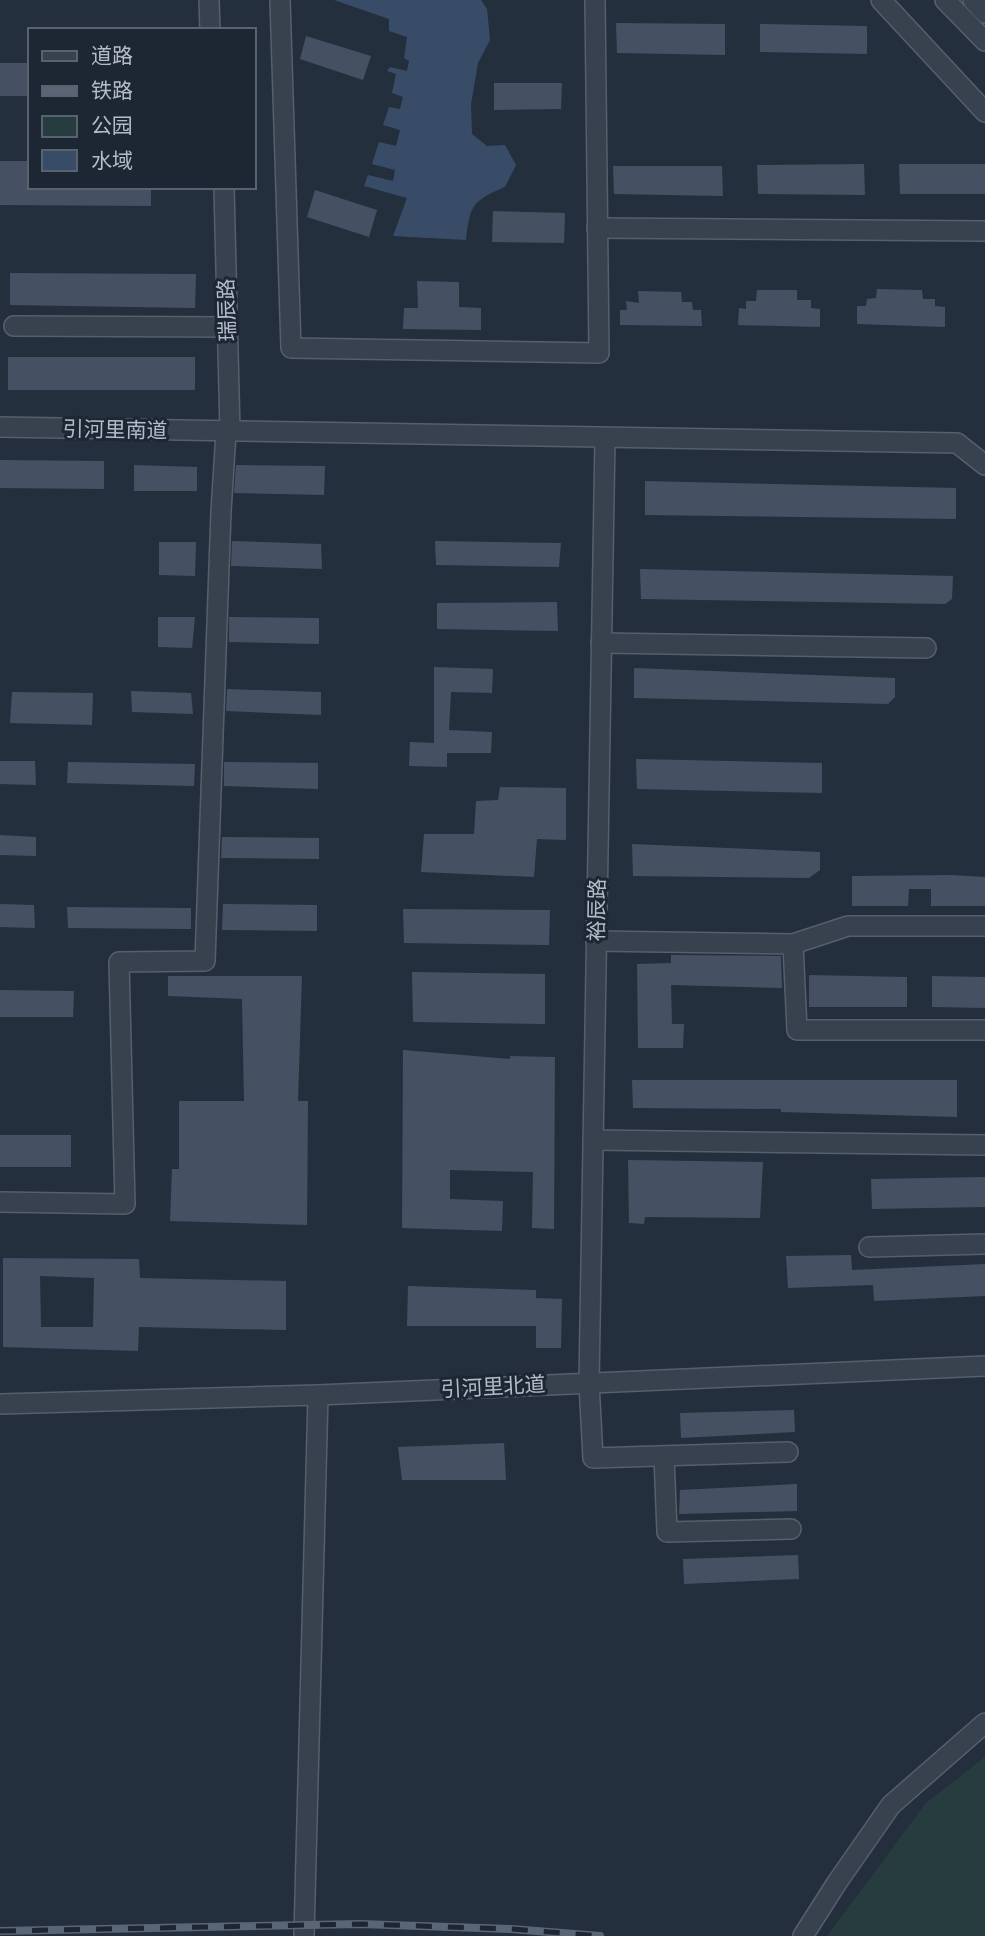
<svg xmlns="http://www.w3.org/2000/svg" width="985" height="1936" font-family="'Varela Round','Noto Sans SC',sans-serif">
  <style>
    .green { fill: #263c3f }
    .water { fill: #394c67 }
    .building { fill: #455162; fill-rule: evenodd }
    .lines { fill: none; stroke-linecap: round; stroke-linejoin: round }
    .minor-casing { stroke: #565f6c; stroke-width: 22 }
    .minor { stroke: #38414e; stroke-width: 19 }
    .rail-casing { stroke: #5a6575; stroke-width: 8 }
    .rail { stroke: #1d2633; stroke-width: 5; stroke-dasharray: 16; stroke-linecap: butt }
    .labels { text-anchor: middle; stroke-width: 6; stroke-linejoin: round; paint-order: stroke }
    .street-label { font-size: 21px; fill: #b4bcc9; stroke: #1d2633 }
  </style>
  <rect width="100%" height="100%" fill="#242f3e"/>
  <polygon class="green" points="985,1757 985,1936 827,1936 926,1803"/>
  <path class="water" d="M 334,0 L 481,0 L 487,9 L 490,40 L 478,63 L 471,104 L 472,134 L 487,146 L 505,145 L 516,165 L 505,187 C 472,201 470,205 466,240 L 393,236 L 407,198 L 364,186 L 368,175 L 393,181 L 395,170 L 372,164 L 379,142 L 396,146 L 400,130 L 383,125 L 389,107 L 400,109 L 403,97 L 392,93 L 396,74 L 387,71 L 390,67 L 407,71 L 409,61 L 404,58 L 407,37 L 389,31 L 389,19 Z"/>
  <g class="building">
    <polygon points="616,23 725,24 725,55 617,53"/>
    <polygon points="760,24 867,26 867,54 760,52"/>
    <polygon points="306,36 371,56 363,80 300,59"/>
    <rect x="0" y="63" width="30" height="33"/>
    <polygon points="494,83 562,83 561,109 494,110"/>
    <polygon points="0,161 30,161 30,187 151,187 151,206 0,205"/>
    <polygon points="864,164 865,195 758,194 757,165"/>
    <polygon points="899,164 985,164 985,194 900,194"/>
    <polygon points="613,166 722,166 723,196 614,194"/>
    <polygon points="315,190 377,210 369,237 307,217"/>
    <polygon points="493,211 565,213 564,243 492,242"/>
    <polygon points="10,273 196,274 195,308 10,305"/>
    <polygon points="417,281 459,282 459,307 481,308 481,330 403,329 404,308 418,308"/>
    <polygon points="877,289 922,290 923,299 935,299 935,306 945,307 945,327 857,324 857,306 866,306 867,299 876,298"/>
    <polygon points="757,290 797,290 797,300 811,300 811,308 820,309 820,327 738,325 739,308 746,309 746,301 756,301"/>
    <polygon points="638,291 681,292 682,302 692,302 693,310 701,310 702,326 620,325 620,310 627,310 626,301 639,303"/>
    <rect x="8" y="357" width="187" height="33"/>
    <polygon points="0,460 104,461 104,489 0,488"/>
    <polygon points="134,465 197,467 197,491 134,491"/>
    <polygon points="236,465 325,466 324,495 234,493"/>
    <polygon points="645,481 956,488 956,519 645,515"/>
    <polygon points="232,541 321,544 322,569 231,566"/>
    <polygon points="435,541 561,543 559,567 436,565"/>
    <polygon points="159,542 196,542 195,576 159,575"/>
    <polygon points="640,569 953,576 952,599 945,604 641,599"/>
    <polygon points="557,602 558,631 437,629 437,603"/>
    <polygon points="158,617 195,617 192,648 158,647"/>
    <polygon points="229,617 319,618 319,644 229,642"/>
    <polygon points="434,667 493,669 492,693 451,692 449,730 492,732 491,753 447,753 447,767 409,766 410,742 434,743"/>
    <polygon points="634,668 895,678 895,697 888,704 634,698"/>
    <polygon points="227,689 321,692 321,715 226,711"/>
    <polygon points="131,691 191,693 193,714 132,712"/>
    <polygon points="12,692 93,693 92,725 10,723"/>
    <polygon points="636,759 822,763 822,793 637,789"/>
    <polygon points="0,761 35,761 36,785 0,784"/>
    <polygon points="68,762 195,764 194,786 67,783"/>
    <polygon points="224,762 318,763 318,789 224,786"/>
    <polygon points="500,787 566,788 566,840 537,839 534,877 421,872 424,834 474,834 476,801 498,800"/>
    <polygon points="0,835 36,837 36,856 0,855"/>
    <polygon points="222,837 319,838 319,859 221,858"/>
    <polygon points="632,844 820,852 820,870 809,878 633,876"/>
    <polygon points="951,875 985,877 985,906 931,906 931,889 909,889 908,906 852,906 852,876"/>
    <polygon points="0,904 34,905 35,928 0,927"/>
    <polygon points="223,904 317,905 317,931 222,930"/>
    <polygon points="67,907 191,908 191,929 68,928"/>
    <polygon points="403,909 550,910 549,945 404,943"/>
    <polygon points="671,955 781,956 782,988 671,985 672,1024 684,1024 683,1048 638,1048 637,964 671,963"/>
    <polygon points="412,972 545,974 545,1024 413,1022"/>
    <polygon points="809,975 907,977 907,1007 809,1007"/>
    <polygon points="168,976 302,976 298,1101 308,1101 307,1225 170,1221 172,1169 179,1169 179,1101 244,1101 242,999 168,996"/>
    <polygon points="932,976 985,977 985,1008 932,1007"/>
    <polygon points="0,990 74,991 73,1017 0,1017"/>
    <polygon points="403,1050 510,1059 510,1056 555,1057 554,1229 532,1228 533,1172 450,1170 450,1199 503,1201 502,1231 402,1228"/>
    <polygon points="632,1080 957,1080 957,1117 781,1112 781,1109 633,1108"/>
    <rect x="0" y="1135" width="71" height="32"/>
    <polygon points="628,1160 763,1162 760,1218 645,1217 644,1224 629,1223"/>
    <polygon points="985,1177 985,1207 872,1209 871,1179"/>
    <polygon points="851,1255 852,1270 985,1264 985,1296 874,1301 873,1285 788,1288 786,1256"/>
    <path d="M 3,1258 L 139,1259 L 140,1278 L 286,1281 L 286,1330 L 139,1327 L 138,1351 L 3,1347 ZM 40,1276 L 94,1278 L 93,1327 L 41,1327 Z"/>
    <polygon points="408,1286 536,1290 536,1298 562,1299 561,1348 536,1348 536,1326 407,1326"/>
    <polygon points="794,1410 795,1432 681,1438 680,1413"/>
    <polygon points="504,1443 506,1480 402,1480 398,1447"/>
    <polygon points="797,1484 797,1511 679,1514 680,1490"/>
    <polygon points="798,1555 799,1579 684,1584 683,1559"/>
  </g>
  <g class="lines">
    <defs>
      <g id="minor">
        <polyline points="209,0 210,30"/>
        <polyline points="280,0 291,348 599,353 595,0"/>
        <polyline points="881,0 985,112"/>
        <polyline points="945,0 985,41"/>
        <polyline points="973,0 985,13"/>
        <polyline points="224,187 230,432"/>
        <polyline points="597,228 985,231"/>
        <polyline points="14,326 228,327"/>
        <polyline points="0,427 957,443 985,465"/>
        <polyline points="605,438 589,1383 593,1458 788,1452"/>
        <polyline points="601,643 926,648"/>
        <polyline points="596,941 793,944 797,1030 985,1030"/>
        <polyline points="793,944 848,926 985,926"/>
        <polyline points="593,1140 985,1145"/>
        <polyline points="0,1202 125,1204 119,962 205,961 221,511 226,433"/>
        <polyline points="869,1247 985,1244"/>
        <polyline points="0,1404 318,1395 985,1366"/>
        <polyline points="664,1456 667,1532 791,1529"/>
        <polyline points="304,1936 318,1395"/>
        <polyline points="803,1936 836,1884 891,1805 985,1723"/>
      </g>
    </defs>
    <use href="#minor" class="minor-casing"/>
    <use href="#minor" class="minor"/>
    <defs>
      <polyline id="rail" points="0,1931 360,1924 511,1929 600,1936"/>
    </defs>
    <use href="#rail" class="rail-casing"/>
    <use href="#rail" class="rail"/>
  </g>
  <g class="labels">
    <g class="street-label">
      <text transform="translate(227 310) rotate(-92)" y="7">瑞辰路</text>
      <text transform="translate(115 430) rotate(1)" y="7">引河里南道</text>
      <text transform="translate(597 910) rotate(-89)" y="7">裕辰路</text>
      <text transform="translate(493 1387) rotate(-3)" y="7">引河里北道</text>
    </g>
  </g>
  <rect x="28" y="28" width="228" height="161" fill="#1d2633" stroke="#59626f" stroke-width="2"/>
  <rect x="42" y="51" width="35" height="10" fill="#38414e" stroke="#59626f" stroke-width="2"/>
  <text x="91" y="63" font-size="21" fill="#b4bcc9">道路</text>
  <rect x="42" y="86" width="35" height="10" fill="#5a6575" stroke="#59626f" stroke-width="2"/>
  <text x="91" y="98" font-size="21" fill="#b4bcc9">铁路</text>
  <rect x="42" y="116" width="35" height="21" fill="#263c3f" stroke="#59626f" stroke-width="2"/>
  <text x="91" y="133" font-size="21" fill="#b4bcc9">公园</text>
  <rect x="42" y="150" width="35" height="21" fill="#394c67" stroke="#59626f" stroke-width="2"/>
  <text x="91" y="168" font-size="21" fill="#b4bcc9">水域</text>
</svg>
